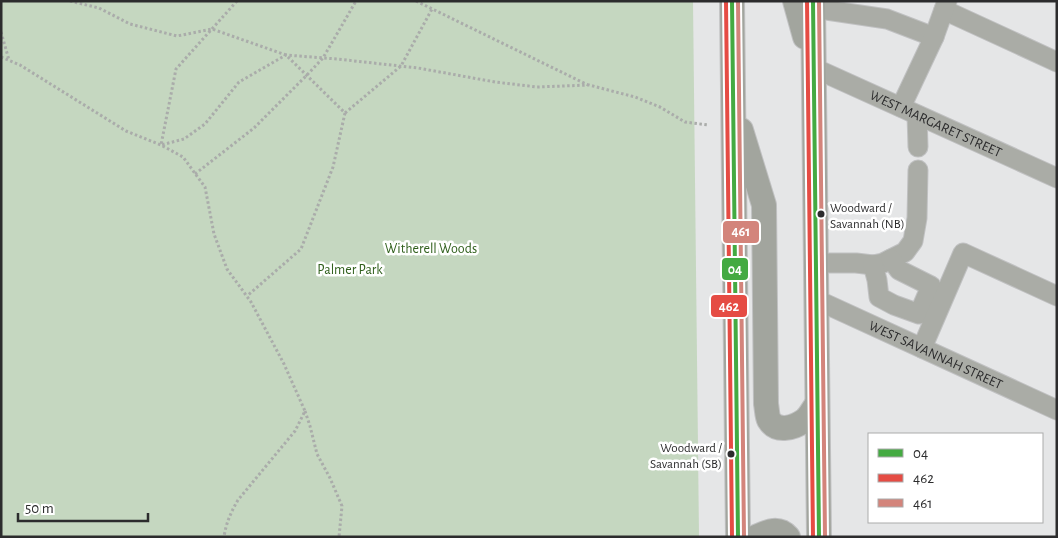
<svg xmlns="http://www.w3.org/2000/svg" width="1058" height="538" font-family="'Alegreya Sans',sans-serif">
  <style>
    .green { fill: #c5d7c0 }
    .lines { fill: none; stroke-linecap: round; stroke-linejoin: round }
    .minor-casing { stroke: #c0c1c2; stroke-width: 21 }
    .major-casing { stroke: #c0c1c2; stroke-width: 26 }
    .path { stroke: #aaacaa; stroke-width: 3; stroke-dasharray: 2.5 2.5; stroke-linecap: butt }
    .minor { stroke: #aaaca6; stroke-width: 19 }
    .major { stroke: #a2a59e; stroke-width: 24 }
    .bus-1-casing { stroke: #fff; stroke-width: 8 }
    .bus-2-casing { stroke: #fff; stroke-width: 8 }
    .bus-3-casing { stroke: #fff; stroke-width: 8 }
    .bus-1 { stroke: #44aa42; stroke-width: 4 }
    .bus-2 { stroke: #e54c44; stroke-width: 4 }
    .bus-3 { stroke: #d3847b; stroke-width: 4 }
    .bus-dot { fill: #2c2c2d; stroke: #fff; stroke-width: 2 }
    .labels { text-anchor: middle; stroke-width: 5; stroke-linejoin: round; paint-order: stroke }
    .bus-label { font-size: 13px; fill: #2c2c2d; stroke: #fff; text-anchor: start }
    .street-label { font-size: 14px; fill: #2c2c2d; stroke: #fff }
    .park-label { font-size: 14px; fill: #31601d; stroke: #fff }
    .line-badge { stroke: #fff; stroke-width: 2 }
    .badge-label { font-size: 14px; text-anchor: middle; font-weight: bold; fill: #fff }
  </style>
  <rect width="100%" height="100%" fill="#e5e6e7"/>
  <polygon class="green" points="1,1 693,1 699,537 1,537"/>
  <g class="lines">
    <defs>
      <g id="minor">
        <polyline points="813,8 887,19 934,37"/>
        <polyline points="944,10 1057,62"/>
        <path id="s1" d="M 814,68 L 1057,178"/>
        <polyline points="901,107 934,37 947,1"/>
        <polyline points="917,115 918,147"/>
        <polyline points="816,263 856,263 873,265 883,263 905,252 913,241 917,218 918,170"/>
        <polyline points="873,265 877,280 879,297 894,305 919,314 931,286 899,270 891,259"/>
        <path id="s2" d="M 817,300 L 1057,410"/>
        <polyline points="922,348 963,253 1057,296"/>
      </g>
      <g id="major">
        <polyline points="732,1 738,537"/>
        <polyline points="795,1 805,37"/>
        <polyline points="813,1 819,537"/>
        <path d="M 741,130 L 764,205 L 766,404 C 767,409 767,416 769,420 C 777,433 794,428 805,420 C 810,416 813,409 817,404"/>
        <path d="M 756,537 C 767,532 778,526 788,537"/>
      </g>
    </defs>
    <use href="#minor" class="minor-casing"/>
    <use href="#major" class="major-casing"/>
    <g class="path">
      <polyline points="70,1 99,8 130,24 177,36 212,29 286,55 345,113 333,167 301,249 247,296"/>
      <polyline points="237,1 176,69 161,145 184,139 205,124 239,82 286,55 337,59 418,68 495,82 537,87 589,85 635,97 660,107 685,122 708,125"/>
      <polyline points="416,1 588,85"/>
      <polyline points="1,32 9,60"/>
      <path d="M 1,57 L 20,65 L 126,131 L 161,145 L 183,157 L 205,187 L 214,234 L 227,269 L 251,302 L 284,364 L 305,411 L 295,431 L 238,500 C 231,512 226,523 224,537"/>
      <polyline points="345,113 401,66 432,9"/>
      <polyline points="195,174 254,128 306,76 323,58 356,1"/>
      <polyline points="305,411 310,426 317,454 330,478 342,506 339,537"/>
    </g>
    <use href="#minor" class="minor"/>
    <use href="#major" class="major"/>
    <defs>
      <g id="bus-1">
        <polyline points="732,1 738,537"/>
        <polyline points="813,1 819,537"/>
      </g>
      <g id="bus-2">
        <polyline points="726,1 732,537"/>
        <polyline points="807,1 813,537"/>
      </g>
      <g id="bus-3">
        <polyline points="738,1 744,537"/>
        <polyline points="819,1 825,537"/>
      </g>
    </defs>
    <use href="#bus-1" class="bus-1-casing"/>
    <use href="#bus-2" class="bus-2-casing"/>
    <use href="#bus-3" class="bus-3-casing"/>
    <use href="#bus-1" class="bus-1"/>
    <use href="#bus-2" class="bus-2"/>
    <use href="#bus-3" class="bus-3"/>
  </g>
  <g class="bus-dot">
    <circle cx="821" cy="214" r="4.5"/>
    <circle cx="731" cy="454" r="4.5"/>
  </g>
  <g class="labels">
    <g class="bus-label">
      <text x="830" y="212">Woodward /<tspan x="830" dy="16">Savannah (NB)</tspan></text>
      <text x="722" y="452" text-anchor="end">Woodward /<tspan x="722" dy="16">Savannah (SB)</tspan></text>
    </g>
    <g class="street-label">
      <text dy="5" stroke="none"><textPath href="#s1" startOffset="134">WEST MARGARET STREET</textPath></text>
      <text dy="5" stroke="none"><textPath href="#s2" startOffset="131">WEST SAVANNAH STREET</textPath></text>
    </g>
    <g class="park-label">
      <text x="431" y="253">Witherell Woods</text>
      <text x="350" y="274">Palmer Park</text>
    </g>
  </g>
  <g class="line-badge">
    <rect x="722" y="220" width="38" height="24" rx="5" fill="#d3847b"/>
    <rect x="721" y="257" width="28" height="24" rx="5" fill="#44aa42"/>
    <rect x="710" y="294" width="38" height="24" rx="5" fill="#e54c44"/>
  </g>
  <g class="badge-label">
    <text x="741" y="236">461</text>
    <text x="735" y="274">04</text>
    <text x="729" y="311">462</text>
  </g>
  <rect width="1058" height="538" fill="none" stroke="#2c2c2d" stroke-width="5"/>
  <rect x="868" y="433" width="175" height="90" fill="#ffffff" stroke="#ababab"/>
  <rect x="878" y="449" width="25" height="8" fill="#44aa42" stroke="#ababab"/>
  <text x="913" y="458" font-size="15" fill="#2c2c2d">04</text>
  <rect x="878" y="474" width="25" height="8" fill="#e54c44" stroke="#ababab"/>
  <text x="913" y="483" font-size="15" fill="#2c2c2d">462</text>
  <rect x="878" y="499" width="25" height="8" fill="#d3847b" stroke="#ababab"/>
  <text x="913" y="508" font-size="15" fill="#2c2c2d">461</text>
  <path d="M18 513v8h130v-8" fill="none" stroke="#2c2c2d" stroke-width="2.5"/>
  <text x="25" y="513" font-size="15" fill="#2c2c2d" stroke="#ffffff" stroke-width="4" paint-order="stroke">50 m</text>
</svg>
